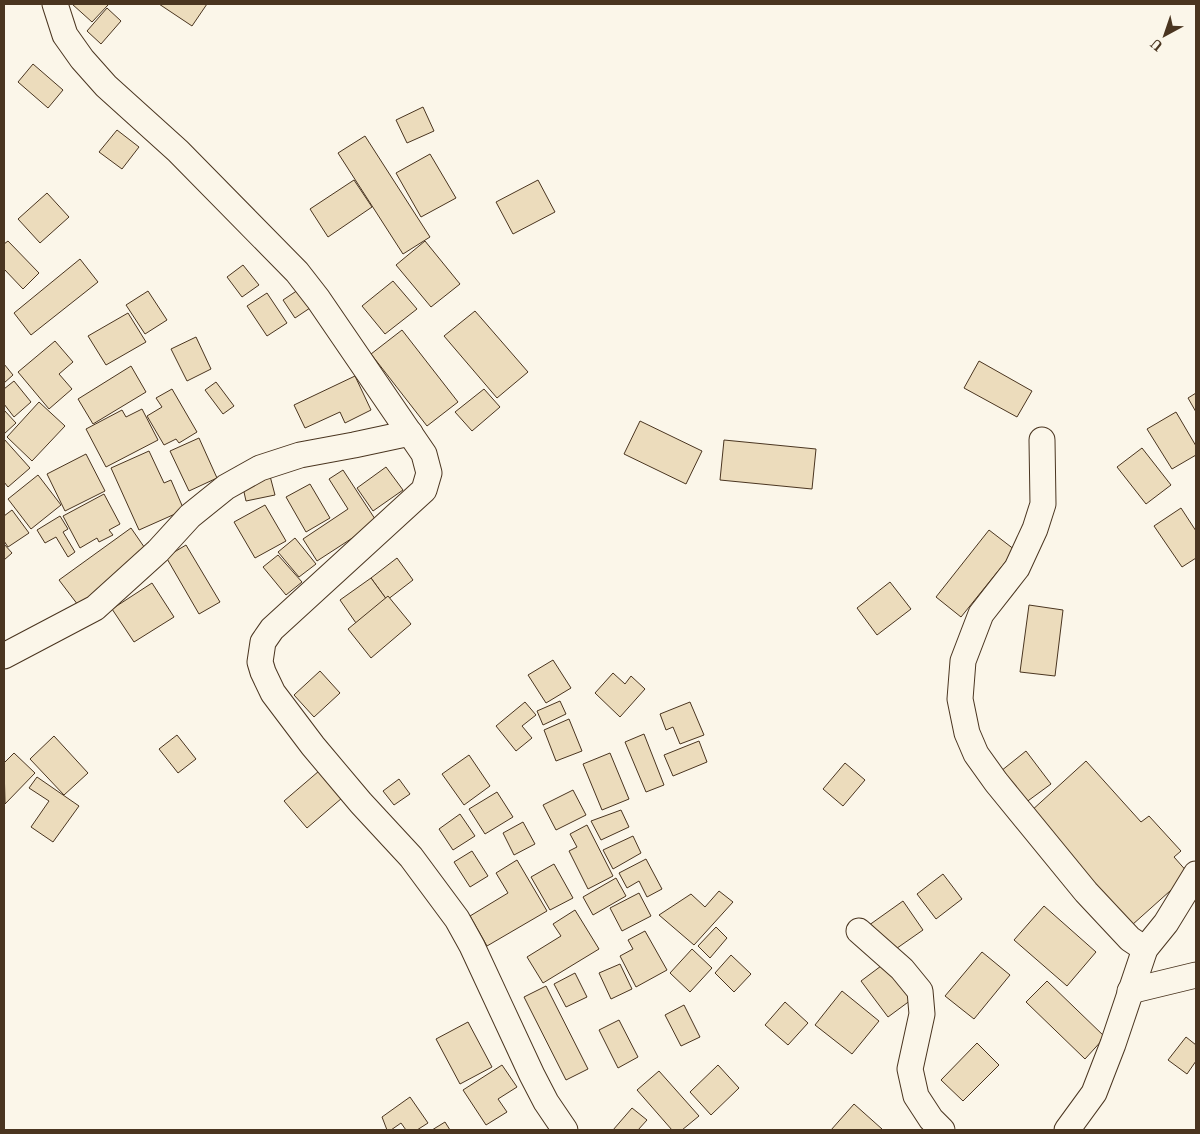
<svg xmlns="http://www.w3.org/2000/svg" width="1200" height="1134" font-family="'Noto Serif',serif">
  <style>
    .building { fill: #ecdcbc; stroke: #4a3520 }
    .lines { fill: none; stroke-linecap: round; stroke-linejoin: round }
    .minor-casing { stroke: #4a3520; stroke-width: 27 }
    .minor { stroke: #fbf6e9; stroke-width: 25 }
  </style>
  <rect width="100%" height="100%" fill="#fbf6e9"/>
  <g class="building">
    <polygon points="72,4 107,4 108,5 92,22"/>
    <polygon points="159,4 207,4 192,26"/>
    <polygon points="107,8 121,21 101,44 87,31"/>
    <polygon points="33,64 63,90 48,108 18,82"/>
    <polygon points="423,107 434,131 407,143 396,120"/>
    <polygon points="117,130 139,147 122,169 99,152"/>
    <polygon points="365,136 430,237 403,254 338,153"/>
    <polygon points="430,154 456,198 421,217 396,173"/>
    <polygon points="354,180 372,207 328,237 310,209"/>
    <polygon points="538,180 555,212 513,234 496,202"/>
    <polygon points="47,193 69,217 40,243 18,219"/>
    <polygon points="8,241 39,273 23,289 4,269 4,244"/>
    <polygon points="425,241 460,284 431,307 396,265"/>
    <polygon points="80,259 98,282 31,335 14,313"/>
    <polygon points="243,265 259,285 242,297 227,277"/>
    <polygon points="393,281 417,309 385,334 362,306"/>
    <polygon points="298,290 310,308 295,318 283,300"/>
    <polygon points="148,291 167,320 145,334 126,305"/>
    <polygon points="267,293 287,323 267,336 247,306"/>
    <polygon points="475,311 528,372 497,398 444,336"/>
    <polygon points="128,313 146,342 106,365 88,336"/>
    <polygon points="402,330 458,402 427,426 371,354"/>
    <polygon points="196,337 211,369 187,381 171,349"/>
    <polygon points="55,341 73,362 59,374 72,389 49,409 18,372"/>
    <polygon points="979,361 1032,391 1017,417 964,388"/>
    <polygon points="4,364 13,375 4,383"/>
    <polygon points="131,366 146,392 93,424 78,399"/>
    <polygon points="355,376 371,410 345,423 340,412 305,428 294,405"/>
    <polygon points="14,381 31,402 14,417 4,404 4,389"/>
    <polygon points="216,382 234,406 223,414 205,390"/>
    <polygon points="172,389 197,432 179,443 176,439 164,445 147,416 162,407 156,398"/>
    <polygon points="484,389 500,407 472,431 455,412"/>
    <polygon points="1196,393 1196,412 1188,398"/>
    <polygon points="39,402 65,426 32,461 7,437"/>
    <polygon points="142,409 158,440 106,467 86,429 122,410 126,417"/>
    <polygon points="4,410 16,423 4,434"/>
    <polygon points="1176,412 1196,446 1196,455 1172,469 1147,429"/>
    <polygon points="640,421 702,451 686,484 624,454"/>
    <polygon points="199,438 217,478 189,491 170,451"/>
    <polygon points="4,439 30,468 8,487 4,482"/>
    <polygon points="724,440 816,449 812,489 720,480"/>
    <polygon points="1142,448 1171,485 1146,504 1117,467"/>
    <polygon points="149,451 164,483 171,480 184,510 139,530 111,468"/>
    <polygon points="86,454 105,491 65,511 47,474"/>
    <polygon points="386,467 403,490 373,511 357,488"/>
    <polygon points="343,470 377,522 317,561 303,539 348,509 329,479"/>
    <polygon points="38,475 61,505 31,529 8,499"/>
    <polygon points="270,476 275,495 246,501 242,483"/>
    <polygon points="310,484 330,518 306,532 286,497"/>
    <polygon points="104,494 120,524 109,530 113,535 99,542 97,538 80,548 63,516"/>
    <polygon points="265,505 286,541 255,558 234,522"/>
    <polygon points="1181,508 1196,531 1196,558 1182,567 1154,526"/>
    <polygon points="12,510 29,533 8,547 4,541 4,516"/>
    <polygon points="60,516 68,529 63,532 75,552 68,557 56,537 45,543 37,530"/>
    <polygon points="131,528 149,554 78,605 59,580"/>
    <polygon points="989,530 1015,550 961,617 936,597"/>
    <polygon points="295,538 316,564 299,577 278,552"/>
    <polygon points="4,544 12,553 4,560"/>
    <polygon points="186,545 220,602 199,614 166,557"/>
    <polygon points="278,555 302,582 286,595 263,567"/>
    <polygon points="397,558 413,580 387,600 371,578"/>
    <polygon points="371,578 387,600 356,623 340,600"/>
    <polygon points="890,582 911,609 877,635 857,608"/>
    <polygon points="152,583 174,617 134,642 112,609"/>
    <polygon points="388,596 411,624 371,658 348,629"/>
    <polygon points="1029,605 1063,610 1055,676 1020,672"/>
    <polygon points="553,660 571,688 546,703 528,675"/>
    <polygon points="320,671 340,693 314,717 294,695"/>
    <polygon points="613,673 625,684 631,676 645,689 620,717 595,693"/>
    <polygon points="560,701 566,714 543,725 537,711"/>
    <polygon points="525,702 536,715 522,726 532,738 516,751 496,726"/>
    <polygon points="690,702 704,735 680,744 673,727 666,730 660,714"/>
    <polygon points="569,719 582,751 556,761 544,730"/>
    <polygon points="644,734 664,785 646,792 625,742"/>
    <polygon points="177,735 196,759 178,773 159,749"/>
    <polygon points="54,736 88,773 64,795 30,759"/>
    <polygon points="699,741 707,762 673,776 664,755"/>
    <polygon points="1026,751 1051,784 1025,803 1001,771"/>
    <polygon points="14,753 35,773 5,804 4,763"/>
    <polygon points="610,753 629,799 602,810 583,764"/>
    <polygon points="469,755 490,786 464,805 442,774"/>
    <polygon points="1086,761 1141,822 1149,816 1181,851 1174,857 1189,874 1132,925 1030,812"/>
    <polygon points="845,763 865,780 843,806 823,789"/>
    <polygon points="319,771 342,798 307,828 284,801"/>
    <polygon points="37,777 79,806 53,842 31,827 49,801 29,788"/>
    <polygon points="399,779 410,794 394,805 383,791"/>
    <polygon points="573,790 586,815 556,830 543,805"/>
    <polygon points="497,792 513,817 485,834 469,809"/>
    <polygon points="621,810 629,827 601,840 591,821"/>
    <polygon points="460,814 475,836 453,850 439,829"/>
    <polygon points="523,822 535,844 514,855 503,833"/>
    <polygon points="587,825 613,876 588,889 569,851 577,847 570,834"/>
    <polygon points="633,836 641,853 613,869 603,850"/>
    <polygon points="472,851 488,876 470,887 454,862"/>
    <polygon points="646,859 662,889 647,897 639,881 627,888 619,873"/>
    <polygon points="517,860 547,911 487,946 470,916 508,893 496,873"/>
    <polygon points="554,864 573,898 550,910 531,877"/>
    <polygon points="943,874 962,899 936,919 917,894"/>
    <polygon points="616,878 626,896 593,915 583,897"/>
    <polygon points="719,891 733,902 694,945 659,915 691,894 705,907"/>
    <polygon points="639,893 651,916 622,931 610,908"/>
    <polygon points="903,901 923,930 890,953 865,928"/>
    <polygon points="1044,906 1096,952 1067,986 1014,940"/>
    <polygon points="575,910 599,949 543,983 527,957 561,936 553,924"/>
    <polygon points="716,927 727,938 710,958 698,946"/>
    <polygon points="645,931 667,970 636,987 620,956 633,949 628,940"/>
    <polygon points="692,949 712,968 690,992 670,973"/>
    <polygon points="982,952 1010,975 974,1019 945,996"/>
    <polygon points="731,955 751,974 734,992 715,973"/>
    <polygon points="885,963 911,1000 888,1017 861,981"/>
    <polygon points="620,964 632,989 611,999 599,973"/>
    <polygon points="575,973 587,997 566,1007 554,984"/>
    <polygon points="1047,981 1105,1037 1085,1059 1026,1002"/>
    <polygon points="546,986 588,1069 566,1080 524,997"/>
    <polygon points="842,991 879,1021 852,1054 815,1025"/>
    <polygon points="785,1002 808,1023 788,1045 765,1025"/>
    <polygon points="684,1005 700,1037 681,1046 665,1015"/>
    <polygon points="619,1020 638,1057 618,1068 599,1030"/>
    <polygon points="468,1022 492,1067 460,1084 436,1039"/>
    <polygon points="1186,1037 1196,1045 1196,1061 1187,1074 1168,1060"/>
    <polygon points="977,1043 999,1065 963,1101 941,1080"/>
    <polygon points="502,1065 517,1087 498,1099 507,1112 486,1125 463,1090"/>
    <polygon points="718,1065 739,1088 711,1115 690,1092"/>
    <polygon points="659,1071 699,1116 682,1130 672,1130 637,1090"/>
    <polygon points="410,1097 428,1123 417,1130 406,1130 401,1123 391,1130 387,1130 382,1117"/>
    <polygon points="854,1104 882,1129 881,1130 831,1130"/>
    <polygon points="632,1108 647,1120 638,1130 613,1130"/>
    <polygon points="445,1122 450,1130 432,1130"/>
  </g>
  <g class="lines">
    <defs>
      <g id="minor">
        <polyline points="55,4 65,35 82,59 106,86 178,151 297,272 318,299 424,454 429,473 424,490 272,629 263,642 260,662 263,672 273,693 313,746 361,803 411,857 457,919 472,946 532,1075 546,1102 565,1130"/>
        <polyline points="1042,440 1043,504 1035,529 1017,568 981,614 963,661 960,699 967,733 976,754 996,782 1086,892 1130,939 1145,949"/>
        <polyline points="4,656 95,608 158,551 190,516 226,487 260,468 300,455 354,445 410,433"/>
        <polyline points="859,931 902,969 920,991 922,1014 910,1069 916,1096 931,1119 942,1130"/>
        <polyline points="1130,991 1196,975"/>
        <polyline points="1067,1130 1094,1093 1113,1044 1145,949 1166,923 1196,874"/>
      </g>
    </defs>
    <use href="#minor" class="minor-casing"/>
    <use href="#minor" class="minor"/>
  </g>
  <rect width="1200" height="1134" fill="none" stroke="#4a3520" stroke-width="10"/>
  <g transform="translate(1165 35) rotate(220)" stroke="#fbf6e9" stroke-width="4" paint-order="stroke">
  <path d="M0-4L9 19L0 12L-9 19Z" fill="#4a3520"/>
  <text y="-8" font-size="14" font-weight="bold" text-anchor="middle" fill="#4a3520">U</text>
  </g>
</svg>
